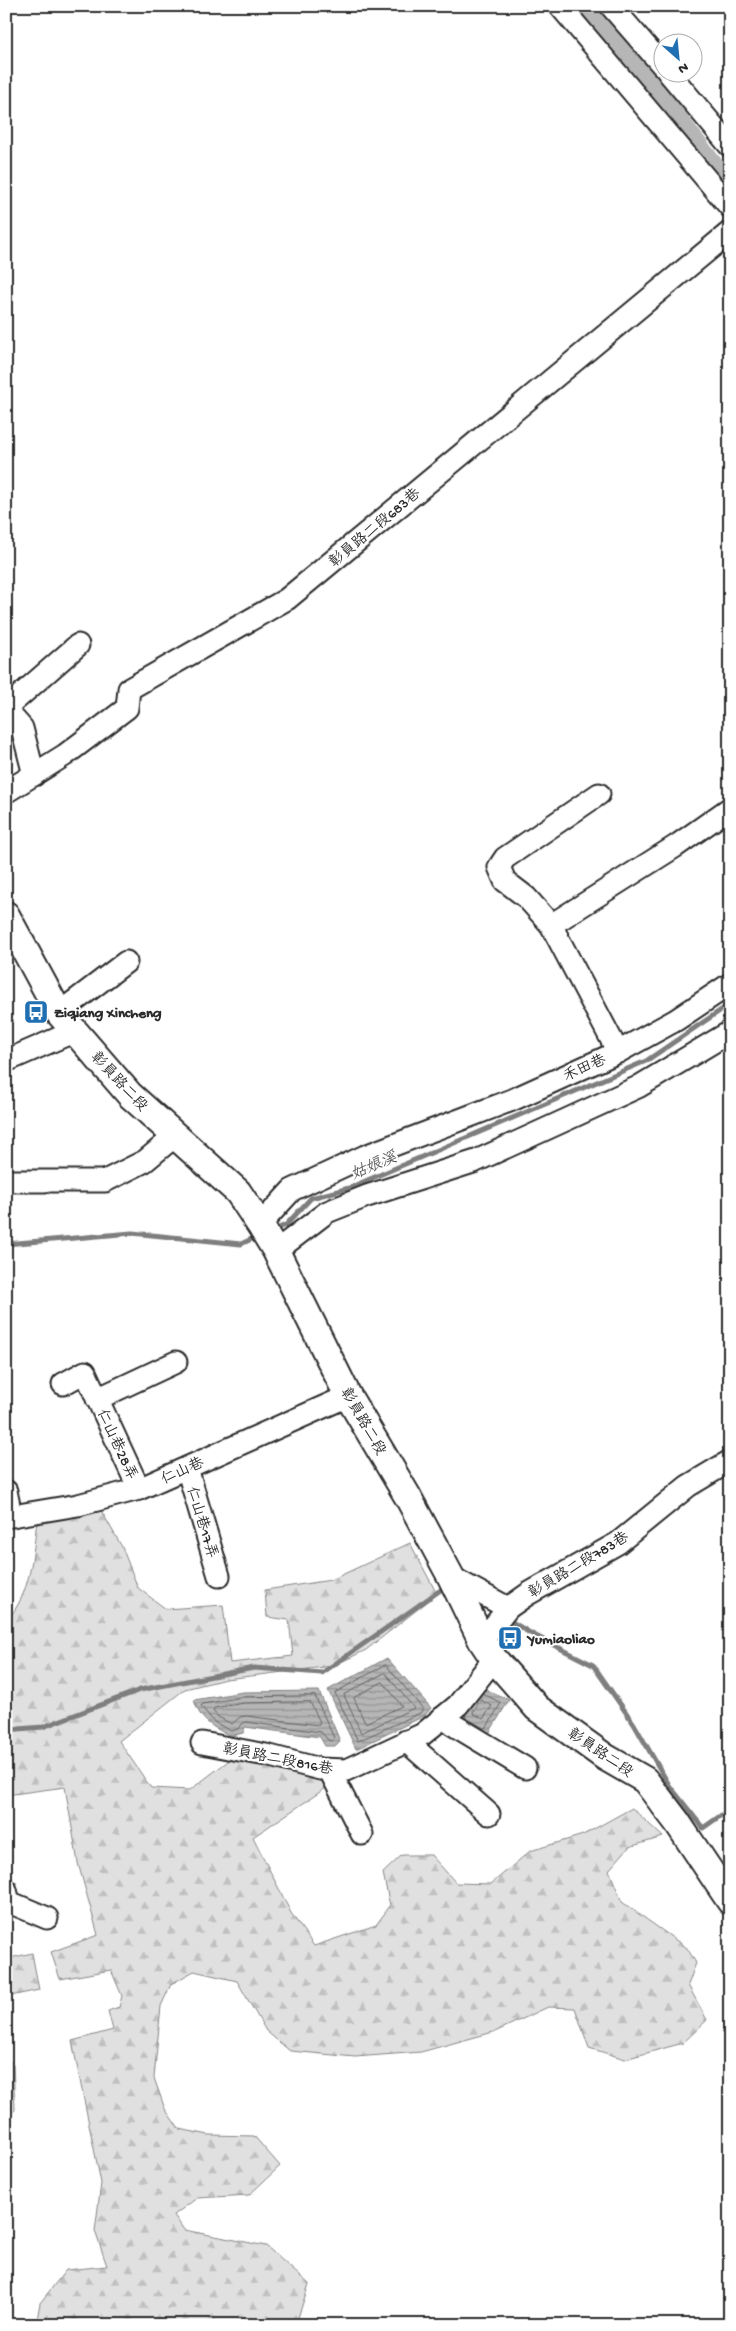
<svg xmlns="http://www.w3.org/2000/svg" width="736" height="2331" font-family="'Gochi Hand','LXGW WenKai TC',sans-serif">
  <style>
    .forest { fill: url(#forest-firs); stroke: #868686 }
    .water { fill: url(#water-rules); stroke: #7e7e7e }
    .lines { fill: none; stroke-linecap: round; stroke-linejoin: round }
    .shore { stroke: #636363; stroke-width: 1 }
    .stream { stroke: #7e7e7e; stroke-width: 5 }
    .canal { stroke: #b6b6b6; stroke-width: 18 }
    .minor-casing { stroke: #2b2b2b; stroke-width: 25 }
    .major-casing { stroke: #2b2b2b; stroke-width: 30 }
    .minor { stroke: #fff; stroke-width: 21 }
    .major { stroke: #fff; stroke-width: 26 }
    .labels { text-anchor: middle; stroke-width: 4; stroke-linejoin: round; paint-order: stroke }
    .street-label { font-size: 15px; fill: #2b2b2b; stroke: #fff }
    .poi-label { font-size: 15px; font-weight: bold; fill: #2b2b2b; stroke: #fff; text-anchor: start }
    .water-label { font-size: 16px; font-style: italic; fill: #5c5c5c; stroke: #fff }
  </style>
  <defs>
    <pattern id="forest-firs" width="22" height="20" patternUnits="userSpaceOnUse" patternTransform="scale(1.25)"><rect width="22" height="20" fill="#e0e0e0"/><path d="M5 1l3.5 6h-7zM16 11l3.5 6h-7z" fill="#c0c0c0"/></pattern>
    <pattern id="water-rules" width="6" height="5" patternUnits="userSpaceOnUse" patternTransform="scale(1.25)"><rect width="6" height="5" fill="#b6b6b6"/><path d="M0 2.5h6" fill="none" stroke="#949494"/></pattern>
  </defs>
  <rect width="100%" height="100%" fill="#fff"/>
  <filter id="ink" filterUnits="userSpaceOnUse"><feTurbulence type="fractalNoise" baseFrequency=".02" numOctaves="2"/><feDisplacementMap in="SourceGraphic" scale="10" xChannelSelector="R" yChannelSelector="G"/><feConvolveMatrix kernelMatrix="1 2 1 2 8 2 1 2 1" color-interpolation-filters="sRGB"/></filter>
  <g filter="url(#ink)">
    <g class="forest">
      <path d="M 98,1505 L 122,1547 L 138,1588 L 166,1609 L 223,1605 L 230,1663 L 293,1656 L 289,1620 L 267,1617 L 265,1590 L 331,1580 L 410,1543 L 437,1594 L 366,1650 L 333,1666 L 226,1679 L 185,1689 L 119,1741 L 151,1788 L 190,1790 L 232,1758 L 313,1767 L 326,1788 L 253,1837 L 291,1913 L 314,1946 L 376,1925 L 390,1906 L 383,1873 L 402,1855 L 431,1855 L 456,1883 L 491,1884 L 530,1851 L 583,1835 L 632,1808 L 663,1837 L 629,1847 L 609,1870 L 622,1902 L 687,1948 L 696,1963 L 688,1985 L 707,2020 L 683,2043 L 625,2059 L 589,2048 L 575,2008 L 548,2007 L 497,2031 L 421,2052 L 355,2057 L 290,2051 L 266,2031 L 237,1981 L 194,1971 L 171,1984 L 161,2006 L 154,2078 L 165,2109 L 179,2129 L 209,2135 L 254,2136 L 280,2166 L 249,2195 L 197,2198 L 174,2215 L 184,2230 L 266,2246 L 309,2284 L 297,2321 L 290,2325 L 36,2325 L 40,2303 L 66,2270 L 107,2266 L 95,2231 L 101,2183 L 72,2041 L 113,2030 L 108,2011 L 119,2007 L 122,1996 L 111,1970 L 60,1979 L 51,1952 L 98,1935 L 78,1863 L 65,1787 L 6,1795 L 6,1621 C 31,1595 33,1554 37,1520 Z"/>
      <polygon points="32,1953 39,1990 6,1997 6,1959"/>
      <polygon points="6,2057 13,2064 15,2110 6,2118"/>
    </g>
    <g class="water">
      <polygon points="387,1658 431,1708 424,1716 356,1749 328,1690"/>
      <polygon points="481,1687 509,1700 488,1735 457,1719"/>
      <path d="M 319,1691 L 340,1741 L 335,1746 L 325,1746 L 320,1737 L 245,1727 L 243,1733 L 231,1736 C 212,1727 200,1721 194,1700 L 243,1692 Z"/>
    </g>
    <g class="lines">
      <g class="shore">
        <polygon points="386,1665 423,1709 420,1713 358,1741 335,1693"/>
        <polygon points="385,1673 414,1708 361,1733 344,1695"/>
        <polygon points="383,1682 402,1706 365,1723 354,1698"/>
        <polygon points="315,1696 334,1738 332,1741 328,1740 321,1732 246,1722 242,1724 238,1729 231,1731 214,1722 201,1706 203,1704 243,1697"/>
        <polygon points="481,1700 492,1706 483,1719 473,1713"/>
        <polygon points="310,1702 320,1722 319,1725 246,1716 240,1717 232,1724 218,1717 213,1711 214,1708 244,1703"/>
        <polyline points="465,1714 466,1718 484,1728 487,1727 501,1703 482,1693"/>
      </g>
      <g class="stream">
        <polyline points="273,1230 286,1225 311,1198 349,1188 646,1061 730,1004"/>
        <polyline points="6,1244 132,1233 241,1244 258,1236"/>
        <polyline points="507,1619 530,1633 593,1665 634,1724 669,1785 703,1828 730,1809"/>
        <polyline points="6,1730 43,1727 140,1690 254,1668 322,1673 442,1589 448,1591"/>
      </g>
      <polyline class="canal" points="584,6 652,84 730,185"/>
      <defs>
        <g id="minor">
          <polyline points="560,6 730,207"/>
          <polyline points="611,6 664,67"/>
          <polyline points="668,72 730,146"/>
          <polyline points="6,708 78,645"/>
          <polyline points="6,710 22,728 34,775"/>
          <polyline points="6,792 65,755 127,708 129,689 287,599 730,232"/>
          <polyline points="551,925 526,897 505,881 499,867 505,858 599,794"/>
          <polyline points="59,1013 126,962"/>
          <polyline points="618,1052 551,925 676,846 730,808"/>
          <polyline points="6,1061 75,1031"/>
          <polyline points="6,1181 105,1181 145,1161 175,1136"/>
          <polyline points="260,1225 292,1190 365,1156 512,1100 618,1052 676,1020 730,984"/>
          <polyline points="276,1251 327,1212 367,1196 476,1161 638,1087 730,1032"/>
          <polyline points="63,1384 85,1372 139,1489"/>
          <polyline points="97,1399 176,1362"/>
          <polyline points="187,1468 219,1576"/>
          <polyline points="6,1491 11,1515"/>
          <polyline points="6,1517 78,1505 139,1489 348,1396"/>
          <polyline points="451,1577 508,1608"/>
          <polyline points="482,1641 508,1608 528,1594 618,1543 688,1486 730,1461"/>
          <polyline points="442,1718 525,1768"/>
          <polyline points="406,1741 489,1814"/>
          <polyline points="202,1743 266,1755 320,1769 346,1770 423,1734 458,1705 494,1659"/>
          <polyline points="330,1771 362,1834"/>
          <polyline points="6,1890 9,1902 47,1918"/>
        </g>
        <polyline id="major" points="6,915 59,1013 130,1095 238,1192 260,1225 276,1251 348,1396 408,1497 451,1577 482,1641 494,1659 537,1708 605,1757 645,1780 677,1822 730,1901"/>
      </defs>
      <use href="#minor" class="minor-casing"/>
      <use href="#major" class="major-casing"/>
      <use href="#minor" class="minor"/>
      <use href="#major" class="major"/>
    </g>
  </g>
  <defs>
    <symbol id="bus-square" viewBox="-11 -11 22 22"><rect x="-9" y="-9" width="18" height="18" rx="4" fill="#1f6fb2" stroke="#fff"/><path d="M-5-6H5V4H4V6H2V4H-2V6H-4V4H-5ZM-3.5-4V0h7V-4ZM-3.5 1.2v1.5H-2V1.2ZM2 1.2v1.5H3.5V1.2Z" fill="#fff"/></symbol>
  </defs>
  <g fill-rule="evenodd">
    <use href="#bus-square" x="22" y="998" width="28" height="28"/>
    <use href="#bus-square" x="496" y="1624" width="28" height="28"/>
  </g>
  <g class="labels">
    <g class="street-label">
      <text transform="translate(374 527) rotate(-40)" y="5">彰員路二段683巷</text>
      <text transform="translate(584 1067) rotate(-24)" y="5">禾田巷</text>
      <text transform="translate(120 1081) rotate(47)" y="5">彰員路二段</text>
      <text transform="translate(364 1421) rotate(60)" y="5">彰員路二段</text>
      <text transform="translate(118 1444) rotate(65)" y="5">仁山巷28弄</text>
      <text transform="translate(182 1470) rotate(-24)" y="5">仁山巷</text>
      <text transform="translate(203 1522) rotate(73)" y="5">仁山巷17弄</text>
      <text transform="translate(578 1564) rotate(-31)" y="5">彰員路二段783巷</text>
      <text transform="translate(601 1752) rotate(34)" y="5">彰員路二段</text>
      <text transform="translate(278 1758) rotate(11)" y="5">彰員路二段816巷</text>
    </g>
    <g class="poi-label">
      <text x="54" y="1017">Ziqiang Xincheng</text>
      <text x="528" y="1643">Yumiaoliao</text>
    </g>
    <g class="water-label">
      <text transform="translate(373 1164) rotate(-23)" y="6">姑娘溪</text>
    </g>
  </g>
  <rect width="736" height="2331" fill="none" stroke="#fff" stroke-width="25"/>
  <rect x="12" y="12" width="711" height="2306" fill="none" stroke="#2b2b2b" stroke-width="2" filter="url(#ink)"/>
  <g transform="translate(678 58) rotate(153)"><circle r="24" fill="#ffffff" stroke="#aaaaaa"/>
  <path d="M0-4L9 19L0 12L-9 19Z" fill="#1f6fb2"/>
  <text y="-8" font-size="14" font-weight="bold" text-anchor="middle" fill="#2b2b2b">N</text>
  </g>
</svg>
